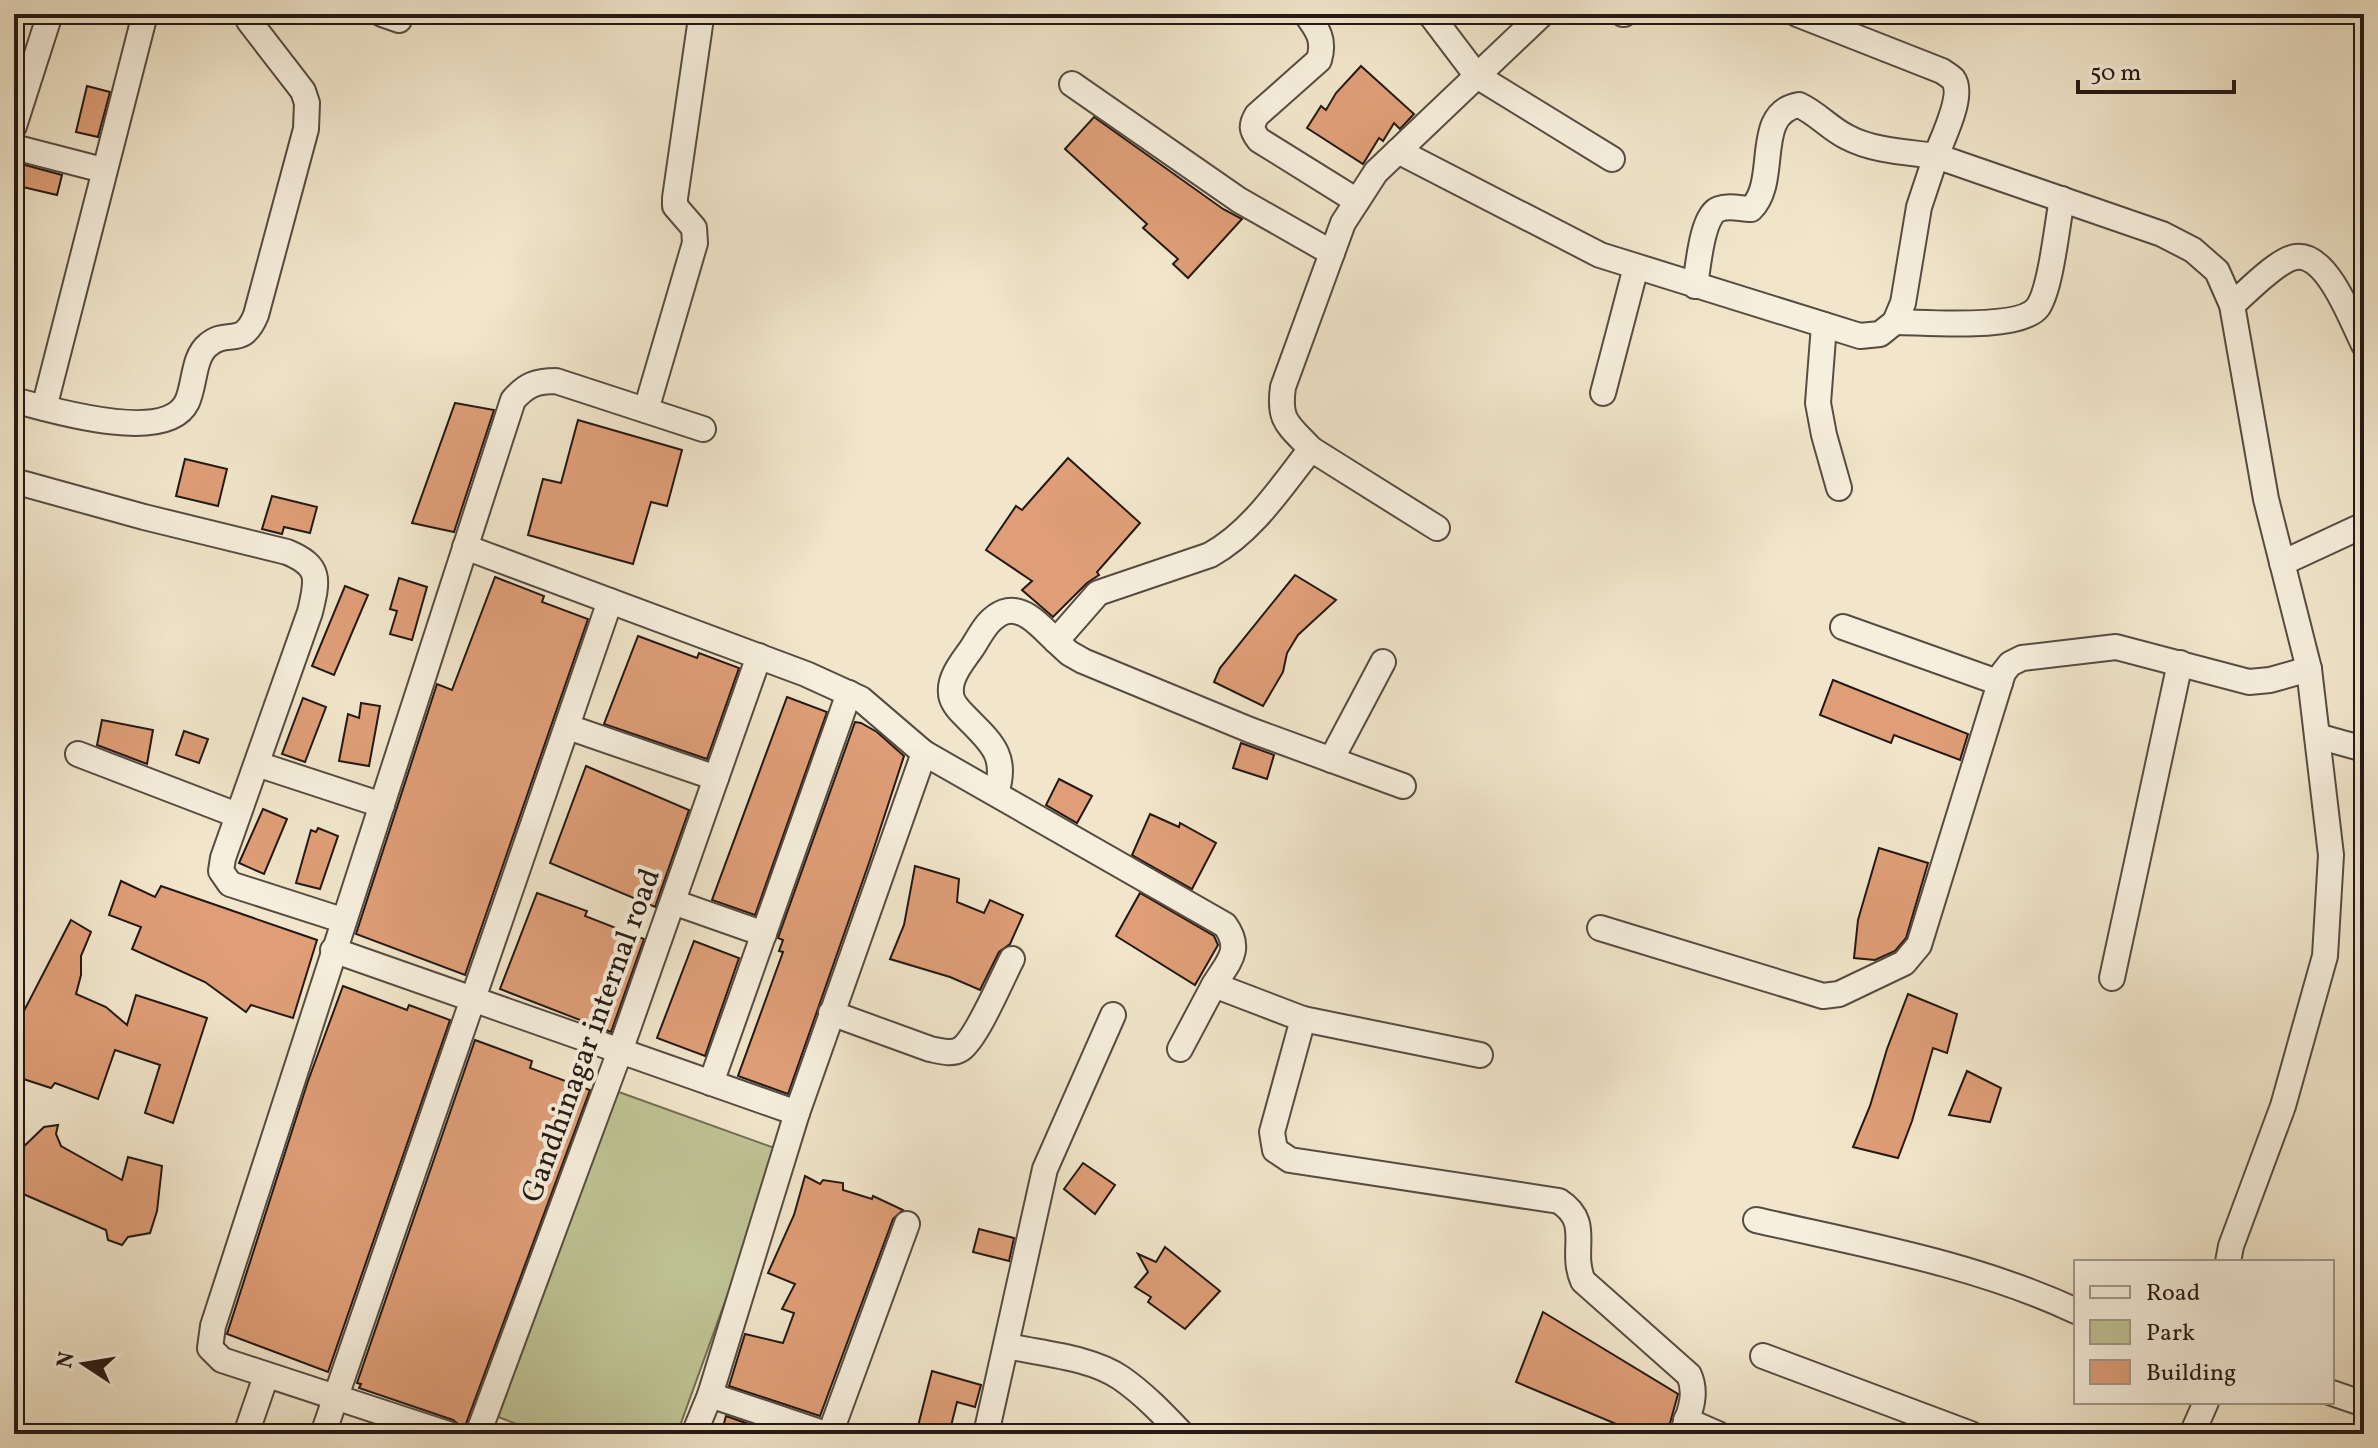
<svg xmlns="http://www.w3.org/2000/svg" width="2378" height="1448" font-family="Vollkorn,serif">
  <style>
    .green { fill: #bfc394; stroke: #726e54; stroke-width: 2 }
    .building { fill: #df9e77; stroke: #241814; stroke-width: 2 }
    .lines { fill: none; stroke-linecap: round; stroke-linejoin: round }
    .minor-casing { stroke: #574c42; stroke-width: 28 }
    .minor { stroke: #f6efdd; stroke-width: 24 }
    .labels { text-anchor: middle; stroke-width: 8; stroke-linejoin: round; paint-order: stroke }
    .street-label { font-size: 30px; fill: #241814; stroke: #f6efdd }
  </style>
  <rect width="100%" height="100%" fill="#f1e6cb"/>
  <filter id="stains"><feTurbulence type="fractalNoise" baseFrequency=".0025" numOctaves="4"/><feColorMatrix values="0 0 0 0 .2 0 0 0 0 .09 0 0 0 0 .02 0 0 0 .5 -.17"/></filter>
  <radialGradient id="worn" r=".72"><stop offset=".6" stop-color="#630" stop-opacity="0"/><stop offset="1" stop-color="#630" stop-opacity=".3"/></radialGradient>
  <polygon class="green" points="616,1091 780,1150 677,1434 544,1434 498,1417"/>
  <g class="building">
    <polygon points="1361,66 1414,114 1400,129 1394,123 1383,141 1379,138 1363,164 1307,128 1321,106 1326,110 1336,93"/>
    <polygon points="87,86 110,92 98,137 76,132"/>
    <polygon points="1094,117 1223,209 1242,219 1188,278 1173,264 1178,259 1143,228 1147,224 1065,149"/>
    <polygon points="14,162 62,175 57,195 14,185"/>
    <polygon points="455,403 494,410 454,532 412,523"/>
    <polygon points="578,420 682,450 667,506 651,502 633,564 528,535 543,479 561,483"/>
    <polygon points="1068,458 1140,523 1097,572 1099,575 1087,583 1053,617 1022,590 1032,581 986,550 1016,506 1022,510"/>
    <polygon points="185,459 227,469 218,506 176,496"/>
    <polygon points="272,496 317,507 310,533 284,527 282,534 262,529"/>
    <polygon points="1295,575 1336,600 1298,635 1287,653 1283,672 1263,706 1214,682 1220,668"/>
    <polygon points="495,577 544,596 542,602 588,619 465,975 356,934 437,684 452,690"/>
    <polygon points="399,578 427,587 412,640 390,634 397,611 390,609"/>
    <polygon points="345,586 368,595 334,675 312,666"/>
    <polygon points="638,636 697,658 699,653 739,668 707,759 604,724"/>
    <polygon points="1833,680 1968,734 1960,760 1894,735 1891,743 1820,715"/>
    <polygon points="787,697 827,712 755,915 712,900"/>
    <polygon points="303,698 326,707 305,762 282,754"/>
    <polygon points="361,703 380,706 369,766 339,761 348,714 359,718"/>
    <polygon points="102,720 153,730 147,764 97,745"/>
    <polygon points="855,722 861,723 877,732 904,756 870,860 788,1094 738,1076 783,952 779,951 783,940 778,938"/>
    <polygon points="184,731 208,739 199,763 176,755"/>
    <polygon points="1241,743 1274,755 1267,779 1233,768"/>
    <polygon points="586,766 689,810 655,907 550,863"/>
    <polygon points="1059,779 1092,796 1077,823 1046,805"/>
    <polygon points="263,809 287,819 264,874 239,863"/>
    <polygon points="1150,814 1179,827 1180,823 1216,843 1192,889 1132,855"/>
    <polygon points="318,828 338,836 320,889 296,883 311,830 316,832"/>
    <polygon points="1879,848 1928,863 1906,938 1895,951 1875,960 1854,958 1858,920"/>
    <polygon points="915,866 959,879 957,902 984,913 990,900 1023,915 1010,944 999,952 980,990 950,977 890,959 904,925"/>
    <polygon points="121,881 155,897 161,886 317,940 293,1018 251,1005 246,1012 205,982 132,949 141,927 109,915"/>
    <polygon points="537,893 587,911 585,916 644,939 611,1032 500,989"/>
    <polygon points="1140,893 1214,936 1218,945 1195,985 1116,936"/>
    <polygon points="71,920 91,932 81,956 81,975 76,994 106,1007 127,1025 136,995 207,1018 173,1123 145,1113 160,1065 115,1050 98,1099 55,1083 51,1088 14,1076 14,983 25,1009"/>
    <polygon points="694,941 739,958 705,1056 657,1038"/>
    <polygon points="343,986 407,1010 409,1005 450,1020 328,1372 227,1334 308,1081"/>
    <polygon points="1908,994 1957,1014 1947,1053 1933,1048 1912,1121 1898,1158 1853,1147 1870,1106 1887,1049"/>
    <polygon points="475,1040 532,1061 530,1068 590,1090 464,1429 453,1420 359,1388 361,1384 357,1383"/>
    <polygon points="1967,1071 2001,1088 1990,1122 1949,1115"/>
    <polygon points="58,1125 56,1134 61,1146 122,1180 128,1157 162,1166 157,1211 150,1233 128,1237 122,1245 108,1240 106,1230 14,1190 14,1156 44,1127"/>
    <polygon points="1083,1163 1115,1185 1095,1214 1064,1189"/>
    <polygon points="805,1176 820,1184 823,1180 843,1183 843,1190 872,1199 873,1196 903,1210 893,1219 820,1416 729,1386 745,1334 783,1343 794,1313 782,1309 795,1284 768,1273 794,1215"/>
    <polygon points="979,1229 1014,1238 1009,1261 973,1252"/>
    <polygon points="1165,1247 1220,1291 1185,1329 1148,1302 1151,1297 1135,1287 1148,1272 1138,1254 1156,1262"/>
    <polygon points="1543,1312 1678,1394 1667,1434 1640,1434 1516,1382"/>
    <polygon points="932,1371 981,1385 975,1407 957,1402 949,1434 916,1434"/>
    <polygon points="726,1416 763,1429 763,1434 721,1434"/>
  </g>
  <g class="lines">
    <defs>
      <g id="minor">
        <polyline points="382,14 399,20"/>
        <path d="M 1306,14 C 1318,30 1325,40 1319,60 L 1257,115 C 1251,125 1251,130 1259,140 L 1357,201"/>
        <polyline points="1430,14 1477,76 1612,159"/>
        <polyline points="1623,14 1624,14"/>
        <path d="M 1797,14 L 1942,71 C 1946,74 1950,76 1953,79 C 1965,95 1942,139 1936,156 L 2162,234 L 2193,250 L 2217,271 L 2232,305 L 2266,499 L 2309,669 L 2331,855 L 2325,956 L 2283,1106 L 2231,1246 L 2228,1262"/>
        <polyline points="1072,84 1239,200 1332,253"/>
        <polyline points="14,126 50,14"/>
        <polyline points="14,147 103,170"/>
        <path d="M 1398,151 L 1600,255 L 1860,336 L 1880,334 L 1895,322 L 1903,303 L 1919,207 L 1936,156 C 1907,152 1873,151 1847,137 C 1830,129 1817,113 1799,105 C 1752,113 1780,181 1751,209 C 1741,209 1729,205 1719,209 C 1702,214 1698,268 1695,286"/>
        <path d="M 2232,305 C 2246,293 2278,259 2296,257 C 2328,253 2352,322 2364,345"/>
        <path d="M 1895,322 C 1925,322 2021,331 2038,307 C 2051,288 2057,225 2062,199"/>
        <polyline points="1824,325 1818,403 1824,435 1839,488"/>
        <polyline points="1603,393 1636,267"/>
        <path d="M 14,400 C 51,410 166,445 187,402 C 195,385 193,357 208,345 C 228,328 242,349 256,315 L 306,129 L 307,103 L 303,91 L 249,21 L 247,14"/>
        <polyline points="44,408 145,14"/>
        <polyline points="646,410 695,243 694,228 675,206 675,198 700,25"/>
        <polyline points="1311,449 1437,528"/>
        <path d="M 14,481 L 144,517 L 287,552 C 321,566 318,579 310,612 L 223,858 L 221,871 L 230,884 L 342,920"/>
        <polyline points="465,547 806,674 861,699 924,753"/>
        <polyline points="2282,563 2364,525"/>
        <polyline points="1843,627 2000,683"/>
        <polyline points="1056,641 1069,653 1083,661 1250,730 1403,786"/>
        <polyline points="568,727 716,778"/>
        <polyline points="2317,736 2364,749"/>
        <polyline points="78,754 237,815"/>
        <polyline points="1331,760 1383,662"/>
        <polyline points="257,764 382,805"/>
        <path d="M 996,793 C 1009,754 989,741 963,714 C 958,709 951,701 951,693 C 949,677 963,661 972,648 C 981,634 988,618 1004,612 C 1024,605 1043,629 1056,641 L 1098,593 L 1210,555 C 1253,531 1281,487 1311,449 C 1289,425 1278,422 1283,387 L 1343,223 L 1376,172 L 1542,14"/>
        <polyline points="673,902 764,934"/>
        <polyline points="1600,928 1823,996 1839,994 1904,963 1919,945 2003,673 2010,664 2022,658 2116,647 2249,682 2270,680 2309,669"/>
        <polyline points="333,950 797,1113"/>
        <polyline points="2112,978 2180,663"/>
        <path d="M 831,1013 L 930,1049 C 940,1051 952,1055 961,1049 C 977,1038 1002,978 1012,959"/>
        <polyline points="1303,1019 1480,1055"/>
        <polyline points="1180,1049 1214,985"/>
        <polyline points="711,1083 849,693"/>
        <path d="M 1756,1220 C 1865,1245 1975,1264 2076,1311"/>
        <path d="M 1007,1346 C 1043,1354 1090,1357 1121,1378 C 1144,1394 1163,1414 1182,1434"/>
        <polyline points="1763,1356 1971,1434"/>
        <polyline points="2332,1393 2364,1404"/>
        <polyline points="710,1395 826,1434"/>
        <polyline points="1686,1420 1718,1434"/>
        <polyline points="246,1434 266,1376"/>
        <polyline points="323,1434 610,601"/>
        <path d="M 448,1434 L 222,1360 L 210,1348 L 213,1326 L 513,400 C 526,385 536,381 556,381 L 703,429"/>
        <polyline points="478,1434 620,1051 759,656"/>
        <path d="M 694,1434 L 710,1395 L 797,1113 L 924,753 L 1225,925 C 1243,950 1228,962 1214,985 L 1303,1019 L 1272,1132 L 1275,1150 L 1290,1160 L 1559,1201 C 1593,1223 1569,1249 1583,1281 L 1689,1375 C 1698,1395 1689,1414 1682,1434"/>
        <polyline points="830,1434 907,1224"/>
        <polyline points="986,1434 1045,1169 1113,1015"/>
        <polyline points="2192,1434 2206,1402"/>
      </g>
    </defs>
    <use href="#minor" class="minor-casing"/>
    <use href="#minor" class="minor"/>
  </g>
  <g class="labels">
    <g class="street-label">
      <text transform="translate(590 1035) rotate(-70)" y="10">Gandhinagar internal road</text>
    </g>
  </g>
  <rect width="2378" height="1448" fill="none" stroke="#f1e6cb" stroke-width="48"/>
  <rect x="16" y="16" width="2346" height="1416" fill="none" stroke="#241814" stroke-width="4"/>
  <rect x="24" y="24" width="2330" height="1400" fill="none" stroke="#241814" stroke-width="2"/>
  <rect x="2074" y="1260" width="260" height="144" fill="#f6efdd" stroke="#a2998d" stroke-width="2"/>
  <rect x="2090" y="1286" width="40" height="12" fill="#f6efdd" stroke="#a2998d" stroke-width="2"/>
  <text x="2146" y="1300" font-size="24" fill="#241814">Road</text>
  <rect x="2090" y="1320" width="40" height="24" fill="#bfc394" stroke="#a2998d" stroke-width="2"/>
  <text x="2146" y="1340" font-size="24" fill="#241814">Park</text>
  <rect x="2090" y="1360" width="40" height="24" fill="#df9e77" stroke="#a2998d" stroke-width="2"/>
  <text x="2146" y="1380" font-size="24" fill="#241814">Building</text>
  <g transform="translate(84 1364) rotate(282)" stroke="#f6efdd" stroke-width="6" paint-order="stroke">
  <path d="M0-6L14 30L0 20L-14 30Z" fill="#241814"/>
  <text y="-12" font-size="22" font-weight="bold" text-anchor="middle" fill="#241814">N</text>
  </g>
  <path d="M2078 80v12h156v-12" fill="none" stroke="#241814" stroke-width="4"/>
  <text x="2090" y="80" font-size="24" fill="#241814" stroke="#f6efdd" stroke-width="6" paint-order="stroke">50 m</text>
  <rect width="100%" height="100%" filter="url(#stains)"/>
  <rect width="100%" height="100%" fill="url(#worn)"/>
</svg>
